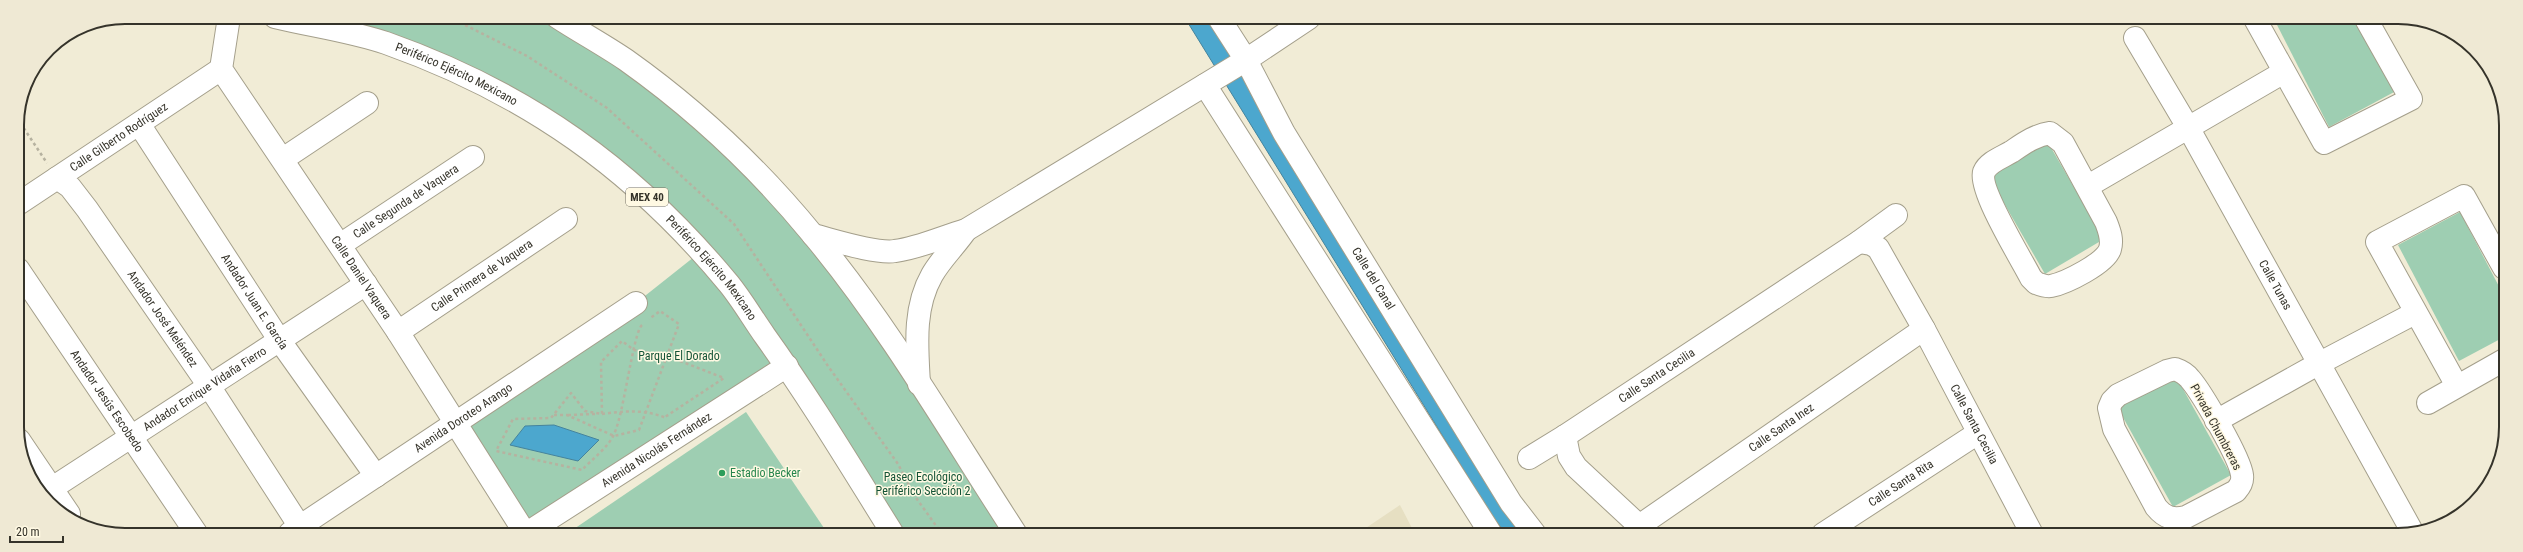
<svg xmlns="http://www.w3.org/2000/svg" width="2523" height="552" font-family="'Roboto Condensed',sans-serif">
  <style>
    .built { fill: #e6dfc2 }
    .green { fill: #9eceb2 }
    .water { fill: #4ca7ce; stroke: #45849d }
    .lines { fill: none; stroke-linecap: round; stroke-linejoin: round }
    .minor-casing { stroke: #a49f8b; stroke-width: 24 }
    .highway-casing { stroke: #a49f8b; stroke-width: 24 }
    .path { stroke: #b6b2a0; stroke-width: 2.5; stroke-dasharray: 3 3; stroke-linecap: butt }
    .minor { stroke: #fff; stroke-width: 22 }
    .highway { stroke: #fff; stroke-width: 22 }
    .leisure-dot { fill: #2e9e5b; stroke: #fff9e3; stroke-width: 1.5 }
    .labels { text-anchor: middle; stroke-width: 3; stroke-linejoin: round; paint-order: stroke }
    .shield { fill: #fff9e3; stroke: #726e62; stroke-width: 1 }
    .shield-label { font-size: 11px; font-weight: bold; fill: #35332a }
    .street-label { font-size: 12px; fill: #35332a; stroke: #fff9e3 }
    .park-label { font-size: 12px; fill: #145336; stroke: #fff9e3 }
    .leisure-label { font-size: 12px; fill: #27864d; stroke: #fff9e3; text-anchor: start }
    .rim { fill: none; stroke: #35332a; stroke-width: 2 }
  </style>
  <rect width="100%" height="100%" fill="#f1ecd6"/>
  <polygon class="built" points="1400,505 1415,534 1357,534"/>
  <g class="green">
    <polygon points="298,17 549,17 683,112 812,236 1013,534 897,534 735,287 566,128"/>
    <polygon points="2274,19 2356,19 2396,91 2329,127"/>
    <polygon points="2046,139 2104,239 2045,274 1987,174"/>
    <polygon points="2460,212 2504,296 2504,337 2459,361 2398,245"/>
    <polygon points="694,257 780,370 526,533 456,422 636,303"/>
    <polygon points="2173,371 2231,475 2173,507 2115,403"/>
    <polygon points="746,412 828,534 568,533"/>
  </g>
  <g class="water">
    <polygon points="1185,18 1209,18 1522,534 1506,534 1492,516"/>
    <polygon points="554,425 599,440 578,461 510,445 525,426"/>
  </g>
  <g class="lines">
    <defs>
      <g id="minor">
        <path id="s1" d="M 229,17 L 221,69 L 398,332 L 525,533"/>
        <path id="s2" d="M 1219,18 L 1246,60 L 1284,133 L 1511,503 L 1535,534"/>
        <polyline points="2255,19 2324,143 2411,99 2366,19"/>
        <path id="s3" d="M 2135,38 L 2189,129 L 2413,533"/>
        <polyline points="1205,85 1491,534"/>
        <path id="s4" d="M 139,124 L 280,341 L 376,476"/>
        <path d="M 2050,133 L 2063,143 L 2106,222 C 2109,230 2113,239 2110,249 C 2106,263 2066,283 2051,286 C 2046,287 2041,285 2036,283 L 2031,278 C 2022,260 1978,189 1984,172 C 1988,162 2003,157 2011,152 C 2023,144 2035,135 2050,133 Z"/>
        <polyline points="283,159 367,103"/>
        <path id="s5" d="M 57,178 L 70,187 L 87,209 L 209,386 L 304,533"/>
        <polyline points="2088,186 2284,72"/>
        <path id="s6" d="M 18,204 L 221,69"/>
        <path d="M 813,235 C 833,240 875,254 895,251 C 919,248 942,237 966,230 L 1246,60 L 1309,18"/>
        <path id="s7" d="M 1859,242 L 1871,244 L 1878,248 L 1924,329 L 2032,534"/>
        <path id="s8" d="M 340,245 L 473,157"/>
        <path id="s9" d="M 18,269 L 196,533"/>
        <path id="s10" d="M 398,332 L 566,219"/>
        <path d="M 2175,369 C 2181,371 2186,374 2190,379 C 2202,393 2240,458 2242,475 C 2243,482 2240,486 2236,491 L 2186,517 C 2173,520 2165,518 2156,507 L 2114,429 L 2109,408 L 2112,401 L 2118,395 L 2167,371 Z"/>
        <path d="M 919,384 C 917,347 913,308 932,275 C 941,259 956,245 966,230"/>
        <polyline points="2457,386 2377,242 2464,196 2504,268"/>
        <polyline points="2428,403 2504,360"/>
        <polyline points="2216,421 2318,364 2415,313"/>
        <polyline points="1565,436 1569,456 1576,467 1648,534"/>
        <polyline points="19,440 69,514"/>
        <path id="s11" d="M 1529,458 L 1565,436 L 1859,242 L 1896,215"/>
        <path id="s12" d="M 43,494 L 366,284"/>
        <path id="s13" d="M 1639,526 L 1924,329"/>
        <path id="s14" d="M 290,533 L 636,303"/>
        <path id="s15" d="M 527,533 L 787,366"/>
        <path id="s16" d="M 1823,534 L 1978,433"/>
      </g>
      <g id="highway">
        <path id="s17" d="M 275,17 C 312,26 351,31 386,43 C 527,93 634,169 729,284 C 742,300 753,319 765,336 C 811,400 851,467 893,534"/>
        <path d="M 557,17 C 580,32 604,45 626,60 C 695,109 759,169 813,235 C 889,326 951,434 1016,534"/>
      </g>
    </defs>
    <use href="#minor" class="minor-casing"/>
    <use href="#highway" class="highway-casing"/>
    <g class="path">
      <polyline points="449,17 527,56 607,108 734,224 828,366 898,464 914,495 942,534"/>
      <polyline points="17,118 47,163"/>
      <path d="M 642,325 C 633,333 624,414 614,434 C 609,447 591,460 582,470 L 496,451 L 513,419 L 551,418 L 571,393 L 585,411 L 602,414 L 601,362 L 622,341 L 634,350 L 667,356 L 724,378 L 665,417"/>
      <path d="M 602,414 C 624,411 645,409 666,418"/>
      <polyline points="554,415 567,415 614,436 639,430 679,324 660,311 649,319"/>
      <polyline points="568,415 595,414"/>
    </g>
    <use href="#minor" class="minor"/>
    <use href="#highway" class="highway"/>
  </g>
  <circle class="leisure-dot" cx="722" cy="473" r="4"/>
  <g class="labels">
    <rect class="shield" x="626" y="188" width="42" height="18" rx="3"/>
    <g class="shield-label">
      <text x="647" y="201">MEX 40</text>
    </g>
    <g class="street-label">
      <text dy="4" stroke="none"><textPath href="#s17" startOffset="191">Periférico Ejército Mexicano</textPath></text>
      <text dy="4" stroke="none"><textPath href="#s6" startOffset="121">Calle Gilberto Rodríguez</textPath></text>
      <text dy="4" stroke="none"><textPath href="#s8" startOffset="79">Calle Segunda de Vaquera</textPath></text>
      <text dy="4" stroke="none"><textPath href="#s17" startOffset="515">Periférico Ejército Mexicano</textPath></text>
      <text dy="4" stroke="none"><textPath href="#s10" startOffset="101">Calle Primera de Vaquera</textPath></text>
      <text dy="4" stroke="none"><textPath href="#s1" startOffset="304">Calle Daniel Vaquera</textPath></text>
      <text dy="4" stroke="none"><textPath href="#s2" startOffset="303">Calle del Canal</textPath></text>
      <text dy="4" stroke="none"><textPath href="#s3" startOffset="284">Calle Tunas</textPath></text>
      <text dy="4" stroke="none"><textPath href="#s4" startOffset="212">Andador Juan E. García</textPath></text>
      <text dy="4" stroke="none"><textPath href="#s5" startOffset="177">Andador José Meléndez</textPath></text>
      <text dy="4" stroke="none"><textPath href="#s11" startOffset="152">Calle Santa Cecilia</textPath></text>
      <text dy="4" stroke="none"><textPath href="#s12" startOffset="193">Andador Enrique Vidaña Fierro</textPath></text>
      <text dy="4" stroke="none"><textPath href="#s9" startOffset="159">Andador Jesús Escobedo</textPath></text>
      <text dy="4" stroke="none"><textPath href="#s14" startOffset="208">Avenida Doroteo Arango</textPath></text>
      <text dy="4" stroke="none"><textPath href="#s7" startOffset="221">Calle Santa Cecilia</textPath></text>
      <text dy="4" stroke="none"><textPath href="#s13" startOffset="173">Calle Santa Inez</textPath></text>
      <text transform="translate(2216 427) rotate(62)" y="4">Privada Chumbreras</text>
      <text dy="4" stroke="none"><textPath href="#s15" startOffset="154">Avenida Nicolás Fernández</textPath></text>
      <text dy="4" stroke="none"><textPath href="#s16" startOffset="93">Calle Santa Rita</textPath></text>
    </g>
    <g class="park-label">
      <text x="679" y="360">Parque El Dorado</text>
      <text x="923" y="481">Paseo Ecológico<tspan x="923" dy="14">Periférico Sección 2</tspan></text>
    </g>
    <g class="leisure-label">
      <text x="730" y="477">Estadio Becker</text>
    </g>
  </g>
  <path d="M0 0H2523V552H0ZM125 24H2398A101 101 0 0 1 2499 125V427A101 101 0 0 1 2398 528H125A101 101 0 0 1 24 427V125A101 101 0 0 1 125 24Z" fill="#efe9d4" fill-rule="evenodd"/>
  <path class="rim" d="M125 24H2398A101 101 0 0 1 2499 125V427A101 101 0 0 1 2398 528H125A101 101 0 0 1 24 427V125A101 101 0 0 1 125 24Z"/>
  <path d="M10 536v6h53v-6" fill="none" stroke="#35332a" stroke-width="2"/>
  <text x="16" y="536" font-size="12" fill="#35332a" stroke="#fff9e3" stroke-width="3" paint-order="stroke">20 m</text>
</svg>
